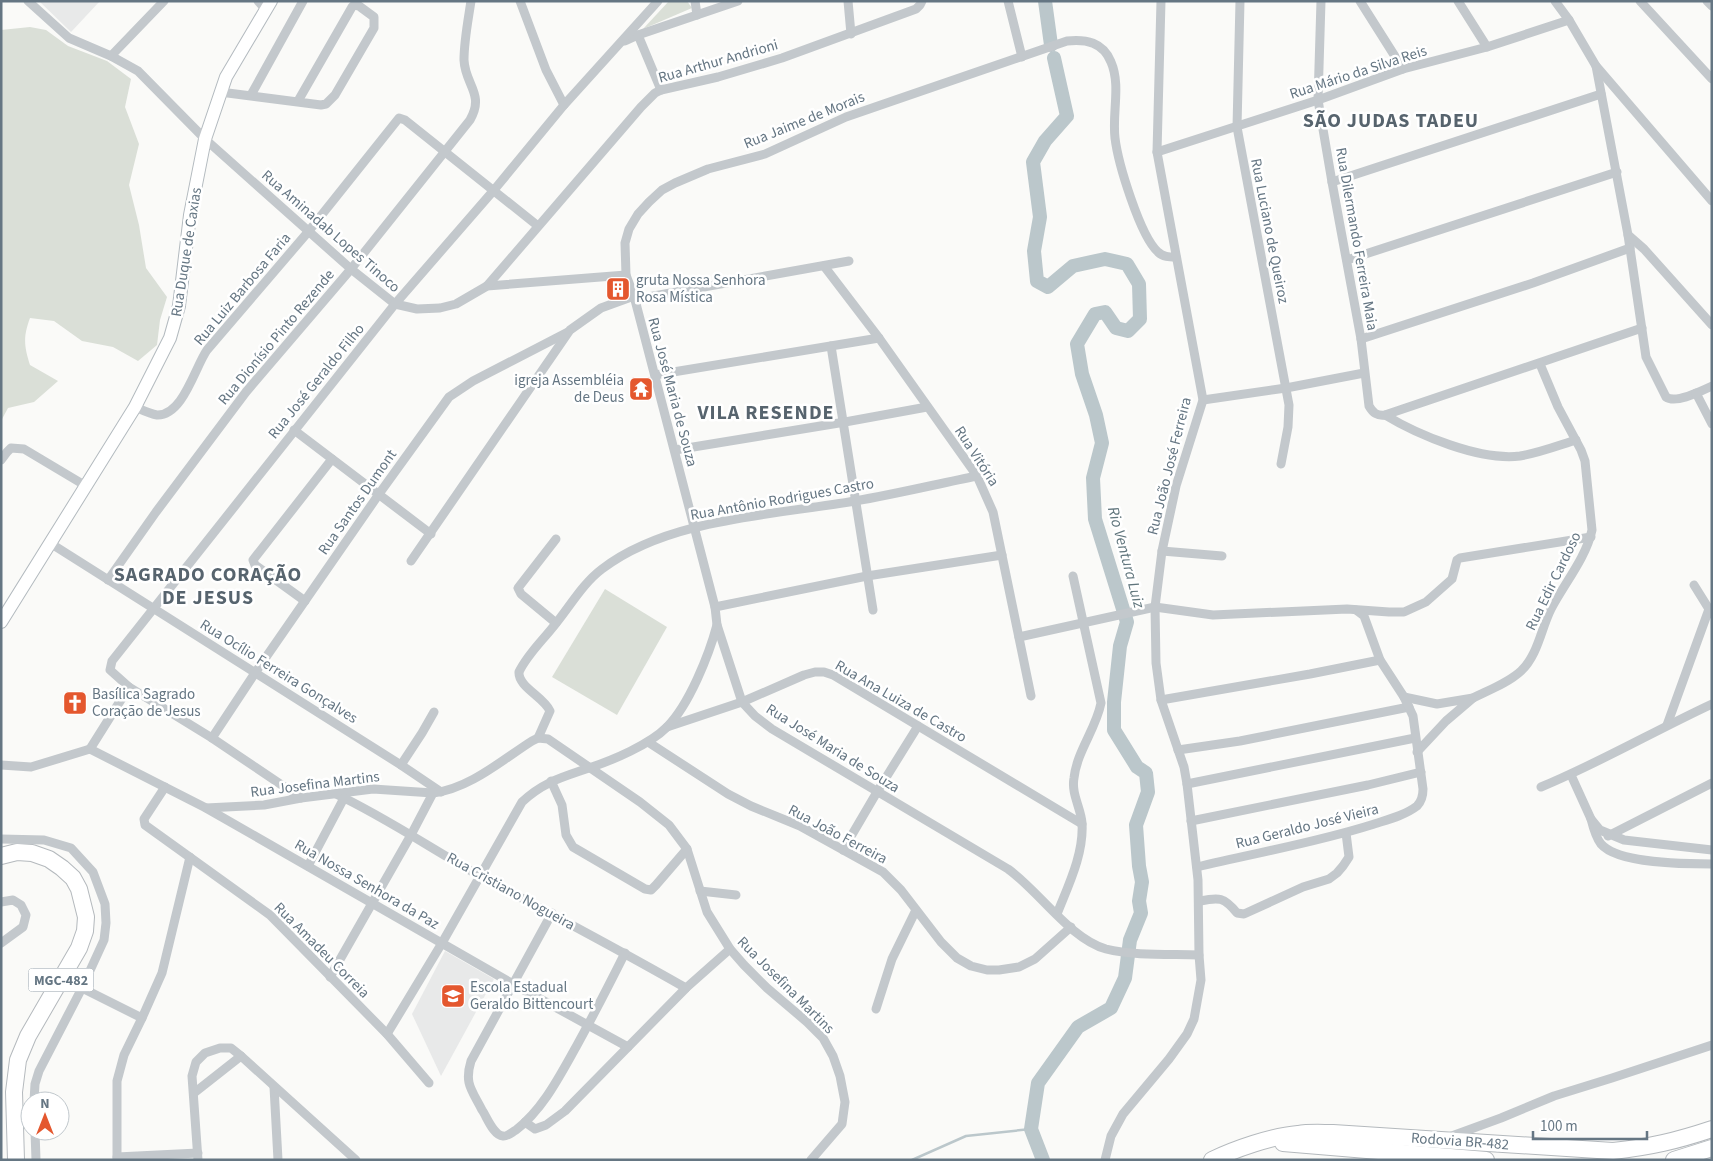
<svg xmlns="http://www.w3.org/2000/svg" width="1713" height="1161" font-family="'Source Sans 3',sans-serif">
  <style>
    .built { fill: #e8e9e9 }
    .green { fill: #dadfd7 }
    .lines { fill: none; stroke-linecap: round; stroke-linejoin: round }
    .stream { stroke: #bbc7cb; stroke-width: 2.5 }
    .river { stroke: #bbc7cb; stroke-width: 14 }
    .secondary-casing { stroke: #b3babf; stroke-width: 14 }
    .highway-casing { stroke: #b4b9bd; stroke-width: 18 }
    .street { stroke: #c3c8cc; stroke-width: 9 }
    .secondary { stroke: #fff; stroke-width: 12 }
    .highway { stroke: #fff; stroke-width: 16 }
    .labels { text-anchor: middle; stroke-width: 5; stroke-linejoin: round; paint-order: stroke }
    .shield { fill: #fff; stroke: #939fa8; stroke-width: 1 }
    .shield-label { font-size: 14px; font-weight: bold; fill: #657683 }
    .street-label { font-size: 15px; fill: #657683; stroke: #fff }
    .poi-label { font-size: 15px; fill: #657683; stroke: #fff; text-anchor: start }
    .water-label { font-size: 16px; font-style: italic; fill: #60757c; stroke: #fff }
    .district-label { font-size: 20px; font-weight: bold; letter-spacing: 1px; fill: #57646e; stroke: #fff }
  </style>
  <rect width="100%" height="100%" fill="#fafaf8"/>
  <g class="built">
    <polygon points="39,1 100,1 71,32"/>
    <polygon points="445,951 494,979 441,1076 412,1014"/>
  </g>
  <g class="green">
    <polygon points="669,1 687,1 692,8 643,29"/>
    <path d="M 30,27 L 46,30 L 68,46 L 107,61 L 131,79 L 125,107 L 139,144 L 129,185 L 139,225 L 146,268 L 167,297 L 160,320 L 157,345 L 138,361 L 113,347 L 82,341 L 54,321 L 30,318 C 23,337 24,346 30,365 L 58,381 L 34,402 L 8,408 L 1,421 L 1,30 Z"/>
    <polygon points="605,589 667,627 617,715 552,677"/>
  </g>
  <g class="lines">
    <polyline class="stream" points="912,1160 966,1136 1031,1129"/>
    <g class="river">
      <polyline points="1045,1 1051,45"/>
      <polyline points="1043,1160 1031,1129 1038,1083 1078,1027 1111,1008 1125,978 1130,940 1141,913 1139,901 1142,882 1139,866 1136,825 1148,792 1146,773 1137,767 1114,730 1114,702 1120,646 1127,622 1095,519 1093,478 1102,443 1096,415 1082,374 1077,344 1095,314 1105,312 1116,328 1128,331 1140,319 1139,284 1127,264 1105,259 1073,266 1048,287 1037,281 1034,251 1040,217 1033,162 1045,141 1067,116 1054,58"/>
    </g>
    <defs>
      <polyline id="secondary" points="1,622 135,407 170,338 179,306 190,215 205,139 226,77 271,1"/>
      <g id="highway">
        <polyline points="1,856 17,852 32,853 49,859 62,868 73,878 79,889 86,917 85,931 79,948 28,1036 18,1060 14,1092 16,1160"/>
        <polyline points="1283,1143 1486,1160"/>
        <path d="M 1212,1160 C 1235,1149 1272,1136 1298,1134 C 1309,1132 1322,1133 1333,1133 L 1613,1151 C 1650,1147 1676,1141 1712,1129"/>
        <polyline points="1674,1160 1712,1148"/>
      </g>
    </defs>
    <use href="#secondary" class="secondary-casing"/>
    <use href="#highway" class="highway-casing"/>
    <g class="street">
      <polyline points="28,1 69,38 111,56 138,71 205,139 351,269 395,304 417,309 440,308 456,304 487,286 626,275 634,296 648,297 849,261"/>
      <polyline points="258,1 266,10"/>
      <polyline points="520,1 546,70 564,105"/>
      <polyline points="695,1 697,15"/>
      <polyline points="848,1 851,34"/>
      <polyline points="1008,1 1022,57"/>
      <polyline points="1240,1 1237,127 1289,405 1288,427 1281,464"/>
      <path d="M 1321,1 L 1318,100 L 1332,182 L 1361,339 L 1369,406 C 1373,413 1377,416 1385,415 L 1642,328"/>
      <polyline points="1360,1 1403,69"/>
      <polyline points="1458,1 1487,47"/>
      <polyline points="1555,1 1569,20 1596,66 1712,201"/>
      <polyline points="1640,1 1712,79"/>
      <polyline points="1707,1 1712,6"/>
      <polyline points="638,35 661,90"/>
      <polyline points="625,41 638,35 738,1"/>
      <polyline points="111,56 164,1"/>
      <path d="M 1596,66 L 1628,235 L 1646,357 L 1666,397 C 1676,404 1701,391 1712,386"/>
      <polyline points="220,92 321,105 326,104 335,95 374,28 374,17 359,6 354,5 352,7 298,101"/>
      <polyline points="251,95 303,1"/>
      <polyline points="1157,152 1318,100 1403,69 1487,47 1569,20"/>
      <polyline points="1332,182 1601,94"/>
      <polyline points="1628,235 1644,249 1712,325"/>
      <polyline points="1347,260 1617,172"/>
      <polyline points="824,266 879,338 977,476 993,512 1031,696"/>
      <path d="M 626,275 L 625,243 L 629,229 L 638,214 L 649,202 L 662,190 L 675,183 L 708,169 L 765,154 L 846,117 L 1067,41 C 1086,39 1103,42 1111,62 C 1121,85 1112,113 1115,138 C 1118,163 1140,236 1158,252 C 1163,257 1169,257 1176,257"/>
      <polyline points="487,286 641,107 655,93 661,90 718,77 782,58 916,9 920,5 922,1"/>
      <polyline points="1361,339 1533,283 1630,248"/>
      <polyline points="831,346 873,610"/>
      <polyline points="655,375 879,338"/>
      <polyline points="1696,393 1712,424"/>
      <polyline points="1203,400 1286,388 1364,373"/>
      <path d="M 135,407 C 142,410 150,414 157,415 C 183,416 195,367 207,350 L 308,232 L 399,118 L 405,120 L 538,226"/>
      <path d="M 1385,415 C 1418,435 1480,461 1520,456 C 1539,453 1557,446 1576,440"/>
      <polyline points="294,430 431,534"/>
      <polyline points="675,450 845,422 927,407"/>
      <polyline points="1,460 7,452 11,448 24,449 86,486"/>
      <polyline points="556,539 518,588 521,594 556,623"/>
      <polyline points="50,543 401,765 441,792"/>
      <polyline points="1162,551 1222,556"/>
      <path d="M 411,561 L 570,330 L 601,308 L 634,296 L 715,607 L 717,625 L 742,702 L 755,716 L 772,729 L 1008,869 C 1039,891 1070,939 1106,949 C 1134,956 1170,954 1199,955"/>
      <path d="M 108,580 L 156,512 L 246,392 L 351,269 L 470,120 C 485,94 465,85 464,60 C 464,41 468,21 471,1"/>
      <polyline points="1694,585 1712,614"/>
      <polyline points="305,601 255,565 253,560 332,459"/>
      <polyline points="715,607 867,576 1002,555"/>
      <polyline points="1019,637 1155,607 1213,615 1347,609 1389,612 1404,612 1426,602 1452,579 1457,560 1460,558 1591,537"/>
      <polyline points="129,687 212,738 301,798"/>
      <polyline points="1404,697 1437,704 1473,698 1446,721 1417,752"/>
      <path d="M 1473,698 C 1489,690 1508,683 1521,671 C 1538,655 1541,629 1551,609 C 1564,584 1586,558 1592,530 L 1585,461 L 1581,450 L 1558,407 L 1540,364"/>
      <polyline points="1161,700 1310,674 1380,660"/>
      <polyline points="1667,725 1709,609"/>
      <polyline points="667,727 742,702 804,675 815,672 824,672 833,675 1082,824"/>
      <polyline points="212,738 255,673 379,494 449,397 473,381 568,332"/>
      <path d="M 538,738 L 550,711 C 544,697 518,687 519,672 C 527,655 542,641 553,627 C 569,608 582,584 602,569 C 668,518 775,515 855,501 C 896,494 937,484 977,476"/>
      <polyline points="648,742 728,794 751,806 800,826 883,872 901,890 941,942 957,958 971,966 987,970 999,970 1019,967 1035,959 1071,927"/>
      <polyline points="90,749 129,687 110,670 112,661 395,304 494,190 564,105 658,1"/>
      <polyline points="90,749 206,808 513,984 628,1047"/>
      <polyline points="1178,750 1240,741 1409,707"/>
      <polyline points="1,765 31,767 90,749"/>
      <polyline points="401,765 422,733 434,712"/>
      <polyline points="1571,775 1591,819"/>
      <polyline points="551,781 562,805 566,835 573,847 645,889 651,890 656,885 687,849"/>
      <polyline points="1187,784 1415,738"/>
      <polyline points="165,787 144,819 145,825 270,915 387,1034 429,1083"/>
      <path d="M 1541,787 C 1599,763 1654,731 1712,704"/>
      <path d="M 336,794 C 387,818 433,850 482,877 C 550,913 618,949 686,988"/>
      <path d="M 206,808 L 264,805 L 301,798 L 373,789 L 433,793 C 469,789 502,760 532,741 L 538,738 L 548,739 L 640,802 L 669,825 L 687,849 L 707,912 L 730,949 L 744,965 L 767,988 L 807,1022 L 823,1038 L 833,1056 L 840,1076 L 845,1102 L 842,1124 L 811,1160"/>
      <polyline points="1191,821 1368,785 1421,772"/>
      <polyline points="1608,836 1712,783"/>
      <polyline points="1,839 44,840 71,848 93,872 105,904 106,923 104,940 82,988 39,1071 35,1084 34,1101"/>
      <polyline points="843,850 877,792 918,726"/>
      <path d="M 1712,850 L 1624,840 L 1600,830 L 1591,819 C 1593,827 1596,838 1601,844 C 1618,864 1686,864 1712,864"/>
      <polyline points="308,866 344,798"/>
      <path d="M 1197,867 C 1255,853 1314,843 1371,825 C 1386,820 1404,816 1417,806 C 1422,801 1423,796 1423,789 L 1413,716 L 1404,697 L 1380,660 L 1364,616 L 1356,610"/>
      <polyline points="700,891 736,895"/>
      <path d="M 1200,901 C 1219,897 1224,897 1237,913 L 1244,914 L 1303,887 L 1329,879 L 1337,873 L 1343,866 L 1349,857 L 1346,833"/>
      <polyline points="1,902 13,900 21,905 26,915 23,927 1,943"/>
      <path d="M 552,913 L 471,1061 C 464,1084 472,1090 482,1110 C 487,1117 493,1135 503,1136 C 507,1137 512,1132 516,1130 C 543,1109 559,1077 576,1047 C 593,1016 609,985 625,953"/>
      <path d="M 1057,914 C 1068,886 1084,854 1082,823 C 1081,808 1071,794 1074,778 C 1077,751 1096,729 1101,703 L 1073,576"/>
      <polyline points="330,977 411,835 433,793"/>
      <polyline points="82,988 142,1018"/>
      <polyline points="876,1009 892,959 916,910"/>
      <path d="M 387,1034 L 442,943 L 522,802 C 543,782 563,777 589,768 C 613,760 649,745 667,727 C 689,705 709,655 717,625"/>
      <polyline points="274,1087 278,1160"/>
      <polyline points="194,1093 241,1056"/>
      <polyline points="525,1122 535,1129 546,1125 565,1111 686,988 730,949"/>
      <polyline points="35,1131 36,1160"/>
      <polyline points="1449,1137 1501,1118 1554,1096 1612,1078 1712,1045"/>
      <polyline points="117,1157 198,1153"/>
      <polyline points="117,1160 117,1081 124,1055 142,1018 162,973 190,857"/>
      <polyline points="198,1160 192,1076 196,1062 205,1053 220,1048 231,1048 241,1056 356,1160"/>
      <polyline points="1105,1160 1111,1136 1123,1114 1169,1059 1187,1034 1194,1019 1201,980 1199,955 1198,880 1187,784 1184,767 1161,700 1156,663 1155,607 1162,551 1176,486 1203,400 1157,152 1161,1"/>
    </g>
    <use href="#secondary" class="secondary"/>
    <use href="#highway" class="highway"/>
  </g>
  <defs>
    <symbol id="building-square" viewBox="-11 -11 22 22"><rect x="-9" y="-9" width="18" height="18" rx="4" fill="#e4572e" stroke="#fff"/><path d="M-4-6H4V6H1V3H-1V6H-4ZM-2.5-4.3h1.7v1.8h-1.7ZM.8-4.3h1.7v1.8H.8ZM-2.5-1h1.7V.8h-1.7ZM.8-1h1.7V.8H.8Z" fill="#fff"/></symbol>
    <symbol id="temple-square" viewBox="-11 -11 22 22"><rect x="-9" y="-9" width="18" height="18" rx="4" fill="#e4572e" stroke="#fff"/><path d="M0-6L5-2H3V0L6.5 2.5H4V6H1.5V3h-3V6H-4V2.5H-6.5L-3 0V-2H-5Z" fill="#fff"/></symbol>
    <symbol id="church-square" viewBox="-11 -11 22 22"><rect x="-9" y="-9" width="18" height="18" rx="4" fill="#e4572e" stroke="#fff"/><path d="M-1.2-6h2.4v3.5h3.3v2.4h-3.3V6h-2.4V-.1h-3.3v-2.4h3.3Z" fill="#fff"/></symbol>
    <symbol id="school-square" viewBox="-11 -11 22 22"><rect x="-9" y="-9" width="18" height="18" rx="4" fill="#e4572e" stroke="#fff"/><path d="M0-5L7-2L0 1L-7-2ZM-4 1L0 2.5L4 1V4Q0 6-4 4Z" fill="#fff"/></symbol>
  </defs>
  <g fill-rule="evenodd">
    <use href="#building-square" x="604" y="275" width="28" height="28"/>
    <use href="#temple-square" x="627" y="375" width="28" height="28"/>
    <use href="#church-square" x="61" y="689" width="28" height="28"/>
    <use href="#school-square" x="439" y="982" width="28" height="28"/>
  </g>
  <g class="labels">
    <rect class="shield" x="28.5" y="968.5" width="65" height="23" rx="4"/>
    <g class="shield-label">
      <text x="61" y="985">MGC-482</text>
    </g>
    <g class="street-label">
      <text transform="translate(718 61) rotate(-16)" y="5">Rua Arthur Andrioni</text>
      <text transform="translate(1358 72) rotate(-18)" y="5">Rua Mário da Silva Reis</text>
      <text transform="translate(804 120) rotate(-22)" y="5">Rua Jaime de Morais</text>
      <text transform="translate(331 231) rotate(41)" y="5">Rua Aminadab Lopes Tinoco</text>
      <text transform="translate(1270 231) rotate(79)" y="5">Rua Luciano de Queiroz</text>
      <text transform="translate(1357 239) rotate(80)" y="5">Rua Dilermando Ferreira Maia</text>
      <text transform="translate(186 252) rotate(-81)" y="5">Rua Duque de Caxias</text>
      <text transform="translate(242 289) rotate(-50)" y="5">Rua Luiz Barbosa Faria</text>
      <text transform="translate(276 337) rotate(-50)" y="5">Rua Dionísio Pinto Rezende</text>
      <text transform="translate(316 381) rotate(-51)" y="5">Rua José Geraldo Filho</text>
      <text transform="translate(673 392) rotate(75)" y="5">Rua José Maria de Souza</text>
      <text transform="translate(977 456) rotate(57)" y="5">Rua Vitória</text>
      <text transform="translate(1169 466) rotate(-76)" y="5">Rua João José Ferreira</text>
      <text transform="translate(782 499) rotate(-10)" y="5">Rua Antônio Rodrigues Castro</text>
      <text transform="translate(357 502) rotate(-55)" y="5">Rua Santos Dumont</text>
      <text transform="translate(1553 581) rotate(-64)" y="5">Rua Edir Cardoso</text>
      <text transform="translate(279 671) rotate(32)" y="5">Rua Ocílio Ferreira Gonçalves</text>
      <text transform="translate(901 701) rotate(30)" y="5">Rua Ana Luiza de Castro</text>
      <text transform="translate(833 748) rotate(32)" y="5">Rua José Maria de Souza</text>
      <text transform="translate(315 784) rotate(-7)" y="5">Rua Josefina Martins</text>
      <text transform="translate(1307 826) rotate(-14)" y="5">Rua Geraldo José Vieira</text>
      <text transform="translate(838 834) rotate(28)" y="5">Rua João Ferreira</text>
      <text transform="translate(367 884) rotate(30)" y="5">Rua Nossa Senhora da Paz</text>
      <text transform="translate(511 891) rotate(29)" y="5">Rua Cristiano Nogueira</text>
      <text transform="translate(322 950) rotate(45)" y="5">Rua Amadeu Correia</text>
      <text transform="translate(786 985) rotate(45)" y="5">Rua Josefina Martins</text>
      <text transform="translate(1460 1141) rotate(4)" y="5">Rodovia BR-482</text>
    </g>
    <g class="poi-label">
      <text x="636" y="285">gruta Nossa Senhora<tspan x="636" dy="17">Rosa Mística</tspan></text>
      <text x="624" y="385" text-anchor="end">igreja Assembléia<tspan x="624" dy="17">de Deus</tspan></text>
      <text x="92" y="699">Basílica Sagrado<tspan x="92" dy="17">Coração de Jesus</tspan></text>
      <text x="470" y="992">Escola Estadual<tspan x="470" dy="17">Geraldo Bittencourt</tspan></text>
    </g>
    <g class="water-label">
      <text transform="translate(1127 557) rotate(75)" y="6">Rio Ventura Luiz</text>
    </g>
    <g class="district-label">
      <text x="1391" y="127">SÃO JUDAS TADEU</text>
      <text x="766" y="419">VILA RESENDE</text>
      <text x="208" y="581">SAGRADO CORAÇÃO<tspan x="208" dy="23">DE JESUS</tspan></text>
    </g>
  </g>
  <rect width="1713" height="1161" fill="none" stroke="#657683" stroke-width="5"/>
  <g transform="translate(45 1116)"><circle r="24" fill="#ffffff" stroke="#c1c8cd"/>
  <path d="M0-4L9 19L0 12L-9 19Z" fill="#e4572e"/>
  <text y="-8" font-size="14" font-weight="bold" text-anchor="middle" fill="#657683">N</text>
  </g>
  <path d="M1533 1131v8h114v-8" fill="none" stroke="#657683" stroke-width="2.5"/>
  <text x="1540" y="1131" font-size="15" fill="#657683" stroke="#ffffff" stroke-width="4" paint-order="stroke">100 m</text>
</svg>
